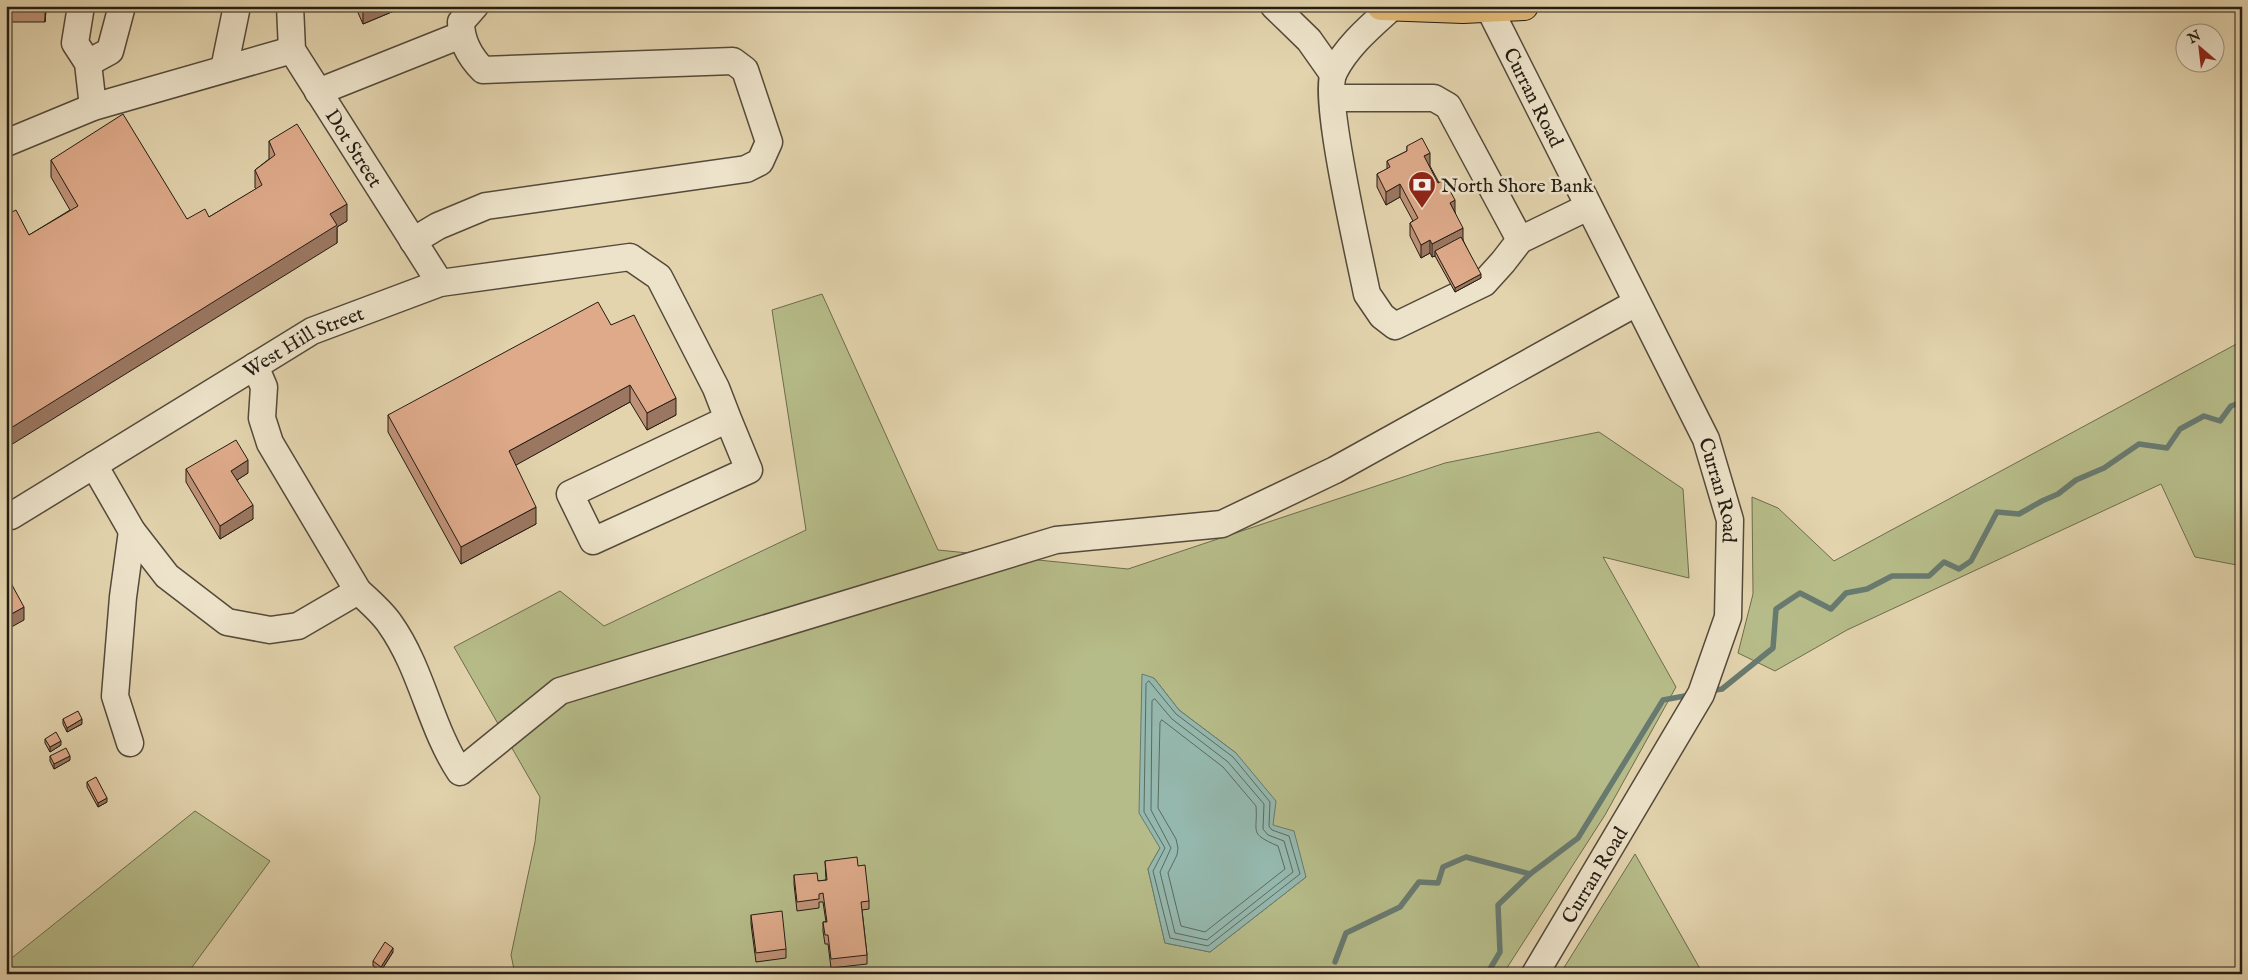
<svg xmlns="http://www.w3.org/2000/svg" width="2248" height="980" font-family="'IM FELL English',serif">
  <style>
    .green { fill: #b6bc89; stroke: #6d6c4e; fill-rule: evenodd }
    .water { fill: #95b8ae; stroke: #687a70 }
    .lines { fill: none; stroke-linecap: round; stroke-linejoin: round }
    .shore { stroke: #5c6a60; stroke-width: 1 }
    .stream { stroke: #687a70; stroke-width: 5.5 }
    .minor-casing { stroke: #544a3a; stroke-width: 29 }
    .major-casing { stroke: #241c13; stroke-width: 30 }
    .minor { stroke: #ede3ca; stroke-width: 26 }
    .major { stroke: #e2ba77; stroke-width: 28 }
    .wall { fill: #bf9277; stroke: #241c13 }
    .shaded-wall { fill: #9b7761; stroke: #241c13 }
    .building { fill: #deaa8a; stroke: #241c13 }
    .labels { text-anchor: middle; stroke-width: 5; stroke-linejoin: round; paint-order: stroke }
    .street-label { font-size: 20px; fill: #241c13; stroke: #ede3ca }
    .poi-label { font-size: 20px; fill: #241c13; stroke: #ede3ca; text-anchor: start }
  </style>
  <rect width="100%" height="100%" fill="#e3d4ae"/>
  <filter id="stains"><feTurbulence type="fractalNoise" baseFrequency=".004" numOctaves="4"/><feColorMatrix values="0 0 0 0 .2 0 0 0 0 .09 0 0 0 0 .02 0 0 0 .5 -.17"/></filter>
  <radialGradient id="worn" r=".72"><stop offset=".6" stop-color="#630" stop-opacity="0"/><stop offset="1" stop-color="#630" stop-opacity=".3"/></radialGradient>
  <g class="green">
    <path d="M 822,294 L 938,550 L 1128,569 L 1445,463 L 1599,432 L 1683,489 L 1689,578 L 1603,557 L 1676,687 L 1605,815 L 1503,974 L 515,974 L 511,955 L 535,842 L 540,797 L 454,647 L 560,591 L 604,626 L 806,530 L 772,310 ZM 1154,678 L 1179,710 L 1236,753 L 1273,825 L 1306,877 L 1210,952 L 1165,943 L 1148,869 L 1160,848 Z"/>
    <polygon points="2242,341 2242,566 2195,557 2161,484 1847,630 1775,671 1738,653 1753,594 1752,497 1778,508 1834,561"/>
    <polygon points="195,811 270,861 187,974 6,974 6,958 13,957"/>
    <polygon points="1635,854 1703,974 1560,974"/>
  </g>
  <polygon class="water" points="1142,674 1154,678 1179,710 1236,753 1276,801 1273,825 1294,831 1306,877 1210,952 1165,943 1148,869 1160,848 1139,813"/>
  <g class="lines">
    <g class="shore">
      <polygon points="1149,681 1176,714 1233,757 1270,802 1269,826 1272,830 1289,836 1300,874 1208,946 1170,938 1153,871 1165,848 1144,812 1146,684"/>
      <polygon points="1155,699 1172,719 1228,762 1264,804 1263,829 1268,835 1284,841 1293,872 1207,940 1175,933 1160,872 1171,848 1151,810 1152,701"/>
      <path d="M 1162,720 L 1223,767 L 1256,806 C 1258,833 1248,833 1278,846 L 1285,869 L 1205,932 L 1181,926 L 1168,873 L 1177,855 L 1178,848 L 1176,839 L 1158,808 L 1160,723 Z"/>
    </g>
    <g class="stream">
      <polyline points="1709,691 1722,689 1773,648 1776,609 1800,593 1831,609 1846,593 1867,589 1892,576 1929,576 1944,562 1959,569 1971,561 1997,512 2019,514 2042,501 2058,494 2076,480 2104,468 2139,444 2167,448 2180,429 2204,416 2220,421 2231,406 2242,402"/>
      <polyline points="1335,962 1346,933 1400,907 1419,882 1438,883 1443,867 1466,857 1530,874 1578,838 1663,700 1690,695"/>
      <polyline points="1487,974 1500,952 1498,905 1530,874"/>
    </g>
    <defs>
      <g id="minor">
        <polyline points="81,6 75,43 88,63 93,107"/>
        <path id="s1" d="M 290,6 L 292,50 L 440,283"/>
        <polyline points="1274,6 1309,40 1333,74"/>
        <path id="s2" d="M 1488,6 L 1706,439 L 1730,520 L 1728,617 L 1701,694 L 1535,974"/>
        <path d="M 1392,7 C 1371,26 1347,46 1334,72 C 1322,97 1360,258 1367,294 L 1382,316 L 1395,326 L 1484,283 L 1503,262 L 1520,240 L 1588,207"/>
        <polyline points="88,63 110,51 122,6"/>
        <polyline points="224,69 237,6"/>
        <polyline points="318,92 461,35"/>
        <polyline points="1333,98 1434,98 1448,106 1520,240"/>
        <polyline points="6,143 93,107 292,50"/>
        <path d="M 413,241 L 438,226 L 486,206 L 746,169 L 760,162 L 769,142 L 745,70 L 733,61 L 483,70 C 470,57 461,40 461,22 L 475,6"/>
        <polyline points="94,465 132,531 167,576 227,622 270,630 298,626 358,591 270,443 262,418 264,387 255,366"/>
        <path id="s3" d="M 11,516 L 312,331 L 440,283 L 630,257 L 659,277 L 716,388 L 728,419 L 570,494 L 593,541 L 749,470 L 728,419"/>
        <path d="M 358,591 C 369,601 382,612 390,624 C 422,669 430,727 460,772 L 560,691 L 1056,540 L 1222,524 L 1335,470 L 1636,303"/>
        <polyline points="130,743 115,696 123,597 132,531"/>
      </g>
      <polyline id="major" points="1381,6 1463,9 1524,6"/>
    </defs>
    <use href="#minor" class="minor-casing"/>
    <use href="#major" class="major-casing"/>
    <use href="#minor" class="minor"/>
    <use href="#major" class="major"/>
  </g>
  <g class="wall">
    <polygon points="6,6 61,6 46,10 45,22 6,22"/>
    <polygon points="355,6 406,6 363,24"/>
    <polygon points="269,141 347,221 337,227 337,243 29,235 70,210 51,177 51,160 187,219 209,217 256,189 255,188 255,170 269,159"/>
    <polygon points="1407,146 1430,166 1455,212 1463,240 1481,278 1455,292 1435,256 1432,257 1430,253 1421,258 1410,236 1410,223 1413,221 1400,197 1386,205 1377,187 1377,174 1387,169 1387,161 1407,151"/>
    <polygon points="611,325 676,415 647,430 630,402 515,465 536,524 461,564 388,432 388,415"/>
    <polygon points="186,469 248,473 237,480 253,519 220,539 186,482"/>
    <polygon points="63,719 82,724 67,732 63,724"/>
    <polygon points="45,739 61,745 50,752 45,743"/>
    <polygon points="50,756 70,760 54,769 50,761"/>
    <polygon points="87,782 107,802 98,807 87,787"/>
    <polygon points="825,861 858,866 869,901 869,909 862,910 867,955 867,964 831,968 828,944 825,944 823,931 823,922 826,922 823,902 819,902 819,908 797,911 794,884 794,875 818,881 826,880"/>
    <polygon points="751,915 786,949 786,958 756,962 751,924"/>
    <polygon points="393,952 381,971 373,966 373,961"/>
  </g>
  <g class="shaded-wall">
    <polygon points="45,6 61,6 46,10 45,22"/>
    <polygon points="375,6 406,6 363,24 363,11"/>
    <polygon points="1430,153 1430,166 1424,169 1424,156"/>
    <polygon points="1400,184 1400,197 1386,205 1386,192"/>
    <polygon points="1455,200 1455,213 1450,203"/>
    <polygon points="347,204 347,221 337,227 337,243 6,448 6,431 330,214"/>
    <polygon points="1463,228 1463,241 1435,251 1435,256 1432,257 1432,244"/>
    <polygon points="1430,240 1430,253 1421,258 1421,245"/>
    <polygon points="1481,274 1481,278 1455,292 1455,288"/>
    <polygon points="630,385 630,402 509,469 509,451"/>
    <polygon points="676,398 676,415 647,430 647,413"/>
    <polygon points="248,460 248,473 231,484 231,471"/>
    <polygon points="253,505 253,519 220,539 220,526"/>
    <polygon points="536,507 536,524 461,564 461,547"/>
    <polygon points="24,607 24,620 6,630 6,617"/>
    <polygon points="82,719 82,724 67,732 67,728"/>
    <polygon points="61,741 61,745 50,752 50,747"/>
    <polygon points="70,756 70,760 54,769 54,764"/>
    <polygon points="107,798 107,802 98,807 98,803"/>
    <polygon points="393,948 393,952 381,971 381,967"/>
  </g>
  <g class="building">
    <polygon points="360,6 375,6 363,11"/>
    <polygon points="123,114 187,219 205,209 209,217 262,185 255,170 275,155 269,141 297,124 347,204 330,214 337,225 6,431 6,215 16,210 29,235 78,206 51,160"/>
    <polygon points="1422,138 1430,153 1424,156 1438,183 1444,180 1455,200 1450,203 1463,228 1432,244 1430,240 1421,245 1410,223 1418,218 1400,184 1386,192 1377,174 1390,167 1387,161 1407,151 1407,146"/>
    <polygon points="1461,237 1481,274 1455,288 1435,251"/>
    <polygon points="598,302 611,325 634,315 676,398 647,413 630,385 509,451 536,507 461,547 388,415"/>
    <polygon points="236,440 248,460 231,471 253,505 220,526 186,469"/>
    <polygon points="6,574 24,607 6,617"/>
    <polygon points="78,711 82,719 67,728 63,719"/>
    <polygon points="56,732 61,741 50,747 45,739"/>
    <polygon points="66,748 70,756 54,764 50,756"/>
    <polygon points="96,777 107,798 98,803 87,782"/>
    <polygon points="857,857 858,866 865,865 869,901 861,902 867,955 831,959 828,935 825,935 823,922 827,922 823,893 819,894 819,899 797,902 794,875 817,873 818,881 827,880 825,861"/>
    <polygon points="782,911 786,949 756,953 751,915"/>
    <polygon points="385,942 393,948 381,967 373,961"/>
  </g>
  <defs>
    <symbol id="bank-pin" viewBox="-11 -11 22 30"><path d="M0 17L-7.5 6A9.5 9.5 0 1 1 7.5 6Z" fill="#8f2418" stroke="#ede3ca"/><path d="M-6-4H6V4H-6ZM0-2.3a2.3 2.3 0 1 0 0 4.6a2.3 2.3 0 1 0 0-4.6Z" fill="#fff"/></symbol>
  </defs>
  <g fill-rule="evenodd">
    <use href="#bank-pin" x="1406" y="169" width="32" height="43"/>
  </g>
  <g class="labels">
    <g class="street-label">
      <text dy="7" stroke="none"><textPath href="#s2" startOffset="102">Curran Road</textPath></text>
      <text dy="7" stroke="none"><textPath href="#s1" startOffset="160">Dot Street</textPath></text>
      <text dy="7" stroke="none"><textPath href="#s3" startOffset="341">West Hill Street</textPath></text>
      <text dy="7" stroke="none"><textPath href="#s2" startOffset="538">Curran Road</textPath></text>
      <text transform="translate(1594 875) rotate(-59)" y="7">Curran Road</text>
    </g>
    <g class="poi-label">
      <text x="1441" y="192">North Shore Bank</text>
    </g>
  </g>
  <rect width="2248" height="980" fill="none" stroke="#e3d4ae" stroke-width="25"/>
  <rect x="8" y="8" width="2233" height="965" fill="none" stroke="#241c13" stroke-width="2.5"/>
  <rect x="12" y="12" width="2223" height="955" fill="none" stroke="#241c13"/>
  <g transform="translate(2200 48) rotate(332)"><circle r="24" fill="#ede3ca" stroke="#9d9381"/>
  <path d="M0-4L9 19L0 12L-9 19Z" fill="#8f2418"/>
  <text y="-8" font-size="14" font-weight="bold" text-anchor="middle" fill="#241c13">N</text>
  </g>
  <rect width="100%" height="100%" filter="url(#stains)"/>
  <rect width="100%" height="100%" fill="url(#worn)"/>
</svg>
